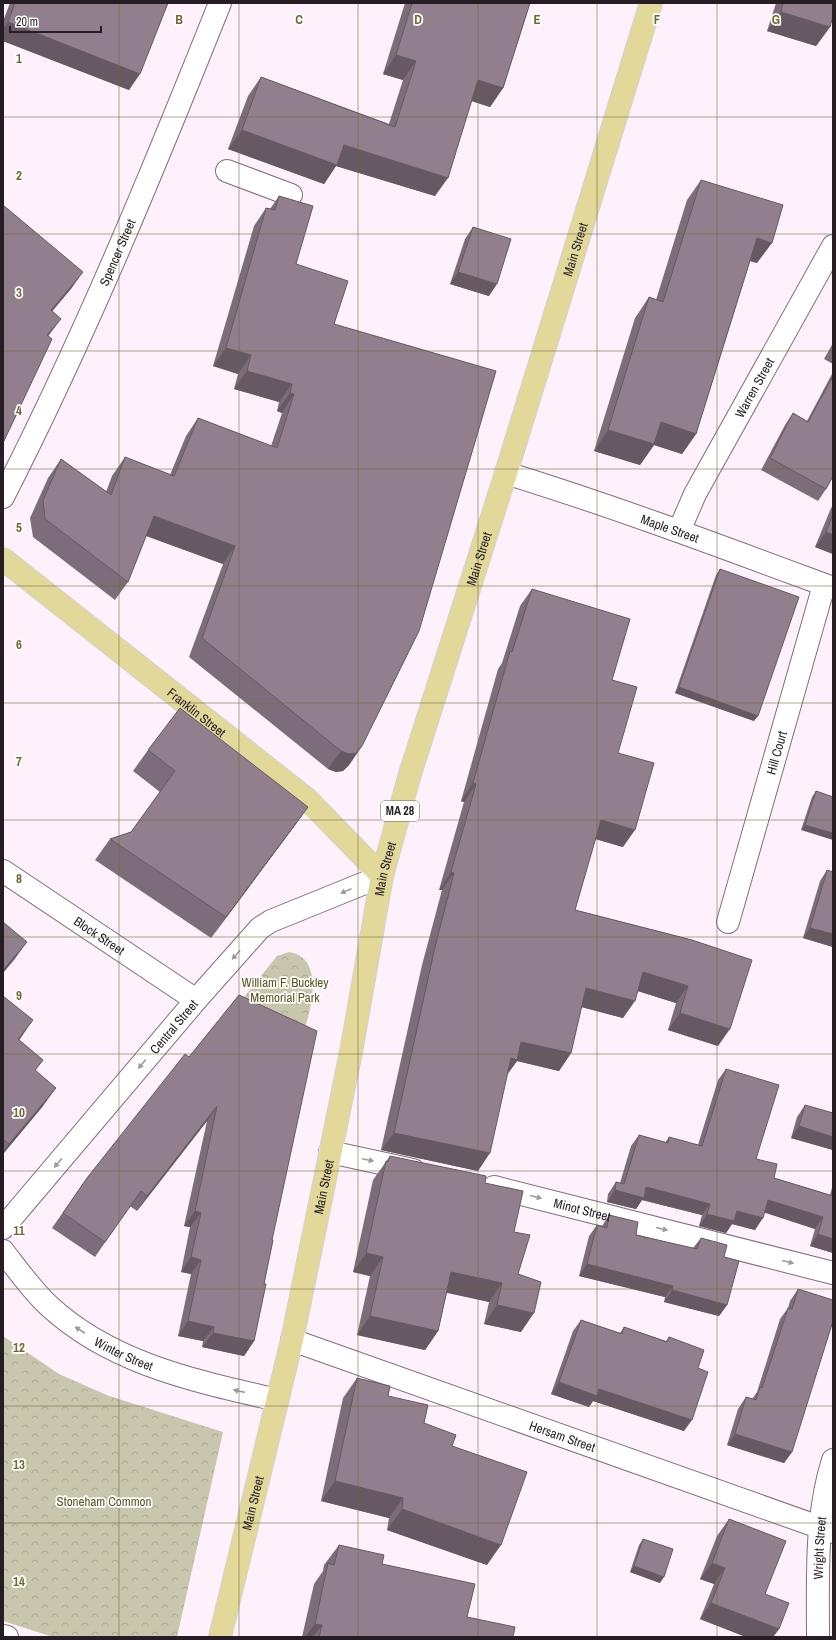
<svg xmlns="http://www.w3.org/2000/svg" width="836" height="1640" font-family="'Archivo Narrow',sans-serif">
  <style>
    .park { fill: url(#park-crowns) }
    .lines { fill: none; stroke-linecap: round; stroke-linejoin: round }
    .minor-casing { stroke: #816f7e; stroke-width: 24 }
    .major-casing { stroke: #d4d2d3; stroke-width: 24 }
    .minor { stroke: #fff; stroke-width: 22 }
    .major { stroke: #e2d89a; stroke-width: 22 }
    .wall { fill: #7d6d7a }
    .shaded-wall { fill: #665963 }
    .building { fill: #917f8e; stroke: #665963 }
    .oneway { fill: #9d9a9c }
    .grid { fill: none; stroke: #6f6834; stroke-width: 1; stroke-opacity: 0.55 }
    .labels { text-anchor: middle; stroke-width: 3.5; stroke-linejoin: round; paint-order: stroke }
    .shield { fill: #fff; stroke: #676266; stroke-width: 1 }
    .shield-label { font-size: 12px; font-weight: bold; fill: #261e24 }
    .street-label { font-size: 13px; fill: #261e24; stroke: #fff }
    .park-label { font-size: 13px; fill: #5c5522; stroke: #fff }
    .grid-label { font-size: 13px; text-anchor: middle; font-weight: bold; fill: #6f6834; stroke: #fff; stroke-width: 3.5; stroke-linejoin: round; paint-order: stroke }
  </style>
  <defs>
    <pattern id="park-crowns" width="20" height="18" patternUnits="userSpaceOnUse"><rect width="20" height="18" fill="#c9c6ae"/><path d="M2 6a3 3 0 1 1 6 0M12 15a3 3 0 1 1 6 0" fill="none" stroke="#acaa96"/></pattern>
  </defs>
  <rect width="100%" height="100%" fill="#fef1fb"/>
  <g class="park">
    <path d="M 289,952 C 324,957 312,1008 304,1030 L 241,1001 L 277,956 Z"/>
    <polygon points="3,1336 59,1374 109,1396 223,1432 177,1637 53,1637 3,1621"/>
  </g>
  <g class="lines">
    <defs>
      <g id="minor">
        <polyline points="227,171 291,195"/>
        <path id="s1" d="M 506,473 C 616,507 725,548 833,588"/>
        <path id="s2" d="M 3,497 C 85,336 153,171 220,3"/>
        <path id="s3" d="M 679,531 L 695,494 L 833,246"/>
        <path id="s4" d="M 3,871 L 196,1000"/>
        <path id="s5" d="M 728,922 L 824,585"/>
        <polyline points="330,1152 413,1170"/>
        <path id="s6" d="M 494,1187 L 833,1273"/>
        <path id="s7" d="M 3,1228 L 196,1000 L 260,928 L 271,921 L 382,876"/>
        <path id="s8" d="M 3,1251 C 17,1269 31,1289 48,1305 C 111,1364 196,1381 277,1400"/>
        <path id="s9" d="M 292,1340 L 833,1532"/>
        <polyline points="3,1636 7,1637"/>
        <path id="s10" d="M 818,1637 C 818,1577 815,1518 833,1460"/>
      </g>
      <g id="major">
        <path id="s11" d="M 3,559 L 308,800 L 382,876"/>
        <path id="s12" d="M 220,1637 L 292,1340 L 351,1052 L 382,876 L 410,774 L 506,473 L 651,3"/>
      </g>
    </defs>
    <use href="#minor" class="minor-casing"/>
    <use href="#major" class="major-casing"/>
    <use href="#minor" class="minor"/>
    <use href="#major" class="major"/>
  </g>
  <g class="wall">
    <polygon points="10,3 168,3 129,90 3,41 3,21"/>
    <polygon points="405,3 530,3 503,88 490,107 472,101 435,196 336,166 324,184 228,149 248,96 261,77 389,124 403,80 383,74"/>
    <polygon points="776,3 833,3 830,27 816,46 767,31"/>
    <polygon points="701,180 757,263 750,261 696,434 682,454 654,445 640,465 594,451 635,318 649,297 656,300 687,200"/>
    <polygon points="279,196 296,264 334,324 362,746 349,765 343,771 336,772 328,769 189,657 223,564 146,536 128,582 115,600 33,537 30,518 48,478 61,459 106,492 112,476 125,457 170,475 186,436 198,418 271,446 282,413 277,411 279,402 234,389 238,374 213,366 254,226 266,208 270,209"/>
    <polygon points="473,227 489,296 450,284 465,239"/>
    <polygon points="833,343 833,364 824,359"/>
    <polygon points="833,372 833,476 826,489 818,501 761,470 785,425 793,413 807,421"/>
    <polygon points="833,505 833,554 815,547 831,508"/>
    <polygon points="720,569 754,721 675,693 716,575"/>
    <polygon points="532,589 612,680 618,753 623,847 595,839 575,910 692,940 718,1046 668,1030 676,1003 638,991 623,1018 581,1007 571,1053 559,1071 517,1061 507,1075 478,1171 381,1150 422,965 442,890 439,890 464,802 461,801 498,669 502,663 520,606"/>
    <polygon points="148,750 308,807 293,828 211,938 95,860 110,839 131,832 160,792 133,771"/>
    <polygon points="816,791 833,797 801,830 812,797"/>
    <polygon points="827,870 833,872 833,947 803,938 820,881"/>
    <polygon points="239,995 272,1240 254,1341 244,1356 202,1347 203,1341 178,1336 191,1274 181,1272 190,1227 184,1226 207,1121 137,1211 130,1206 95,1257 52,1228 87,1178 189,1057"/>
    <polygon points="3,996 19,1040 43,1060 35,1071 43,1106 3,1154"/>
    <polygon points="726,1069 756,1159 774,1178 830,1195 833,1184 833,1253 810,1246 815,1229 764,1212 755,1230 732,1224 726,1233 699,1226 702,1215 642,1200 636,1209 607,1202 608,1194 616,1182 620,1183 631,1146 639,1135 665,1143 669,1137 698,1145 718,1080"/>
    <polygon points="805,1105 833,1113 833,1150 791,1138 797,1117"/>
    <polygon points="390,1156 485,1183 514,1232 518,1274 521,1332 484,1324 489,1302 447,1292 438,1331 425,1350 357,1335 370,1276 353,1272 373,1180"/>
    <polygon points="609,1215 636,1235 693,1248 701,1238 724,1257 727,1305 719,1316 664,1302 665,1297 579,1276 589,1236 597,1225 602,1226"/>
    <polygon points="798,1289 792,1452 784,1463 727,1445 738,1409 746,1397 752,1399 757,1392 780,1319 788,1308 790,1301"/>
    <polygon points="581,1320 620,1333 624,1327 666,1341 669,1337 698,1368 684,1431 593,1401 589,1407 551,1394 573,1331"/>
    <polygon points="357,1378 388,1396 424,1423 452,1446 487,1565 387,1530 389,1518 321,1501 343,1398"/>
    <polygon points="729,1519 765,1594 779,1629 773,1637 746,1637 700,1619 714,1584 700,1579 717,1536"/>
    <polygon points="643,1539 660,1583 630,1572 639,1545"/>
    <polygon points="339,1545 382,1564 467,1617 513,1637 302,1637 314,1584 323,1571 324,1565"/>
  </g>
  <g class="shaded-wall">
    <polygon points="781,12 830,27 816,46 767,31"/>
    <polygon points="8,22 140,74 129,90 3,41 3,29"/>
    <polygon points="396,55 416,61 403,80 383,74"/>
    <polygon points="478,80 503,88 490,107 465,99"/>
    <polygon points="242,130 344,145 448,178 435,196 336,166 324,184 228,149"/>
    <polygon points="757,238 772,243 757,263 743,259"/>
    <polygon points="83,272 71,289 39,327 51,310"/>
    <polygon points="458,272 497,284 489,296 450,284"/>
    <polygon points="61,319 49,335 35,351 47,335"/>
    <polygon points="226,348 251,355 238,374 213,366"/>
    <polygon points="247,371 292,384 279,402 234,389"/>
    <polygon points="290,393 294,394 282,413 277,411"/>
    <polygon points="661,422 696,434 682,454 654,445 640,465 594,451 608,430"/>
    <polygon points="154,516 235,546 223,564 141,534"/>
    <polygon points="826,532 833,535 833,554 815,547"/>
    <polygon points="679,687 758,716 754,721 675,693"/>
    <polygon points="362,746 349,765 343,771 336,772 328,769 341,751"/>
    <polygon points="473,783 476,784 464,802 461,801"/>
    <polygon points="308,807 293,828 211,938 226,917"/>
    <polygon points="601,820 635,830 623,847 589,837"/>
    <polygon points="805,825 833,833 833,840 801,830"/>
    <polygon points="451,872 454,873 442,890 439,890"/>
    <polygon points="810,928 833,934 833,947 803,938"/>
    <polygon points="27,942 14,960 3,973 3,970"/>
    <polygon points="643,972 688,986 676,1003 631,989"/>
    <polygon points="586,988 635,1001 623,1018 574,1005"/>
    <polygon points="680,1013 730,1029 718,1046 668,1030"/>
    <polygon points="33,1020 20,1039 5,1057 18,1039"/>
    <polygon points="521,1042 571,1053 559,1071 517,1061 505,1077 498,1076"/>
    <polygon points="56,1088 43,1106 3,1154 3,1152 9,1144"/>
    <polygon points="217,1106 207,1121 137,1211 147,1196"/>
    <polygon points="799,1126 833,1137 833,1150 791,1138"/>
    <polygon points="394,1133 490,1153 478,1171 381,1150"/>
    <polygon points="646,1187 710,1204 702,1215 642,1200 636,1209 607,1202 615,1190"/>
    <polygon points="768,1200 823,1217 815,1229 760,1211"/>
    <polygon points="195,1211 201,1213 190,1227 184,1226"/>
    <polygon points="737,1211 763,1218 755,1230 732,1224 726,1233 699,1226 707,1214"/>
    <polygon points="818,1234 833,1239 833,1253 810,1246"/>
    <polygon points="366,1253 383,1257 370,1276 353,1272"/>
    <polygon points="191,1257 201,1260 191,1274 181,1272"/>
    <polygon points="587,1264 673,1286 665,1297 579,1276"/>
    <polygon points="451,1272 502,1283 489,1302 438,1291"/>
    <polygon points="672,1290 727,1305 719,1316 664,1302"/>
    <polygon points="497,1305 534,1313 521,1332 484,1324"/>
    <polygon points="370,1316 438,1331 425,1350 357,1335"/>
    <polygon points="188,1321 214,1327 203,1341 178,1336"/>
    <polygon points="213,1333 254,1341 244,1356 202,1347"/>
    <polygon points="559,1382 599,1389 692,1420 684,1431 593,1401 589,1407 551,1394"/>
    <polygon points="735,1434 792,1452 784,1463 727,1445"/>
    <polygon points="335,1481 403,1498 389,1518 321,1501"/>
    <polygon points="402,1509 501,1545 487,1565 387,1530"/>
    <polygon points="712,1563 725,1568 714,1584 700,1579"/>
    <polygon points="634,1566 664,1577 660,1583 630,1572"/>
    <polygon points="711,1603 779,1629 773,1637 746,1637 700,1619"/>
    <polygon points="315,1624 322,1625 313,1637 305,1637"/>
  </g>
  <g class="building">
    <polygon points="15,3 168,3 140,74 8,22"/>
    <polygon points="412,3 530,3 503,88 478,80 448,178 344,145 337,165 242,130 261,77 395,127 416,61 396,55"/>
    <polygon points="783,3 833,3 833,16 830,27 781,12"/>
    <polygon points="701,180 783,205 772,243 757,238 696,434 661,422 654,444 608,430 649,297 663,302"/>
    <polygon points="279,196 313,206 296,264 348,281 334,324 496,371 419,631 362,746 356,753 349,754 341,751 202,638 235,546 154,516 128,582 45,519 43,500 61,459 111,495 125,457 174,476 198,418 277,448 294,394 290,393 292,384 247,371 251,355 226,348 266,208 275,210"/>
    <polygon points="3,205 83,272 51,310 61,319 47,335 52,339 3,443"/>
    <polygon points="473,227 511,239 497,284 458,272"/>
    <polygon points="833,376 833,476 826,489 770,458 793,413 808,422"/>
    <polygon points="833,514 833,535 826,532"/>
    <polygon points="720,569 799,597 758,716 679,687"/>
    <polygon points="532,589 630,619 612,680 637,687 618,753 654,763 635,830 601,820 575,910 692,940 752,960 730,1029 680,1013 688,986 643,972 635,1001 586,988 571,1053 521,1042 517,1060 511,1058 490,1153 394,1133 435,947 454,873 451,872 476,784 473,783 510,651 512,652"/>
    <polygon points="180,708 308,807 226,917 110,839 131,832 175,771 148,750"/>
    <polygon points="816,791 833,797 833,833 805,825"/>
    <polygon points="827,870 833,872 833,934 810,928"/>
    <polygon points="3,922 27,942 3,970"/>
    <polygon points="239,995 317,1031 272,1240 273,1240 264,1284 266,1284 254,1341 213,1333 214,1327 188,1321 201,1260 191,1257 201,1213 195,1211 217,1106 147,1196 141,1191 105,1242 63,1213 87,1178 185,1054 189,1057"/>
    <polygon points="3,996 33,1020 18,1039 43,1060 35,1070 56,1088 9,1144 3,1139"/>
    <polygon points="726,1069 779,1085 756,1159 777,1164 774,1178 833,1196 833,1239 818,1234 823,1217 768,1200 763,1218 737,1211 734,1221 707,1214 710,1204 646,1187 644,1198 615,1190 616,1182 624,1184 639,1135 668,1143 669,1137 702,1146"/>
    <polygon points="805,1105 833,1113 833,1137 799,1126"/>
    <polygon points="390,1156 486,1176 485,1183 523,1191 514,1232 530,1235 518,1274 541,1282 534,1313 497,1305 502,1283 451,1272 438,1331 370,1316 383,1257 366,1253 386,1161 388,1162"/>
    <polygon points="609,1215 638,1222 636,1235 697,1249 701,1238 727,1245 724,1257 739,1261 727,1305 672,1290 673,1286 587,1264 597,1225 607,1228"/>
    <polygon points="798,1289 833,1300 833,1321 792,1452 735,1434 746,1397 756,1400 760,1387 762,1388 788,1308 792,1309"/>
    <polygon points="581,1320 622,1334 624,1327 667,1342 669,1337 704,1350 698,1368 708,1372 692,1420 599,1389 597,1396 559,1382"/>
    <polygon points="357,1378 390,1386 388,1396 428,1405 424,1423 456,1435 452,1446 527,1472 501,1545 402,1509 403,1498 335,1481"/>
    <polygon points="729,1519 786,1541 765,1594 789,1603 779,1629 711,1603 725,1568 712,1563"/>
    <polygon points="643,1539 673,1549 664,1577 634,1566"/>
    <polygon points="339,1545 384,1555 382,1564 475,1584 467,1617 515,1627 513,1637 319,1637 322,1625 315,1624 328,1563 334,1565"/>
  </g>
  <defs><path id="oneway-solid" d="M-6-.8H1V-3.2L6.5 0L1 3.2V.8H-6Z"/></defs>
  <g class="oneway">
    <use href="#oneway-solid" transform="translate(346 891) rotate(158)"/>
    <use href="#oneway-solid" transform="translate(236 955) rotate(132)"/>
    <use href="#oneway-solid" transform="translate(142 1064) rotate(130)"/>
    <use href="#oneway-solid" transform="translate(368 1160) rotate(12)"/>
    <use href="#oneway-solid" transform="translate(58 1163) rotate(130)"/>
    <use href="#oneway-solid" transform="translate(536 1197) rotate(14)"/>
    <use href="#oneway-solid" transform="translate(662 1229) rotate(14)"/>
    <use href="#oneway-solid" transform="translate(788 1262) rotate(14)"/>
    <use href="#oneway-solid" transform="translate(80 1330) rotate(-147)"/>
    <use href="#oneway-solid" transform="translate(239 1391) rotate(-167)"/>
  </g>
  <path class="grid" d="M 119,3 L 119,1637M 239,3 L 239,1637M 358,3 L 358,1637M 478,3 L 478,1637M 597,3 L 597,1637M 717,3 L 717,1637M 3,117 L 833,117M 3,234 L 833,234M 3,351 L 833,351M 3,469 L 833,469M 3,586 L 833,586M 3,703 L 833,703M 3,820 L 833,820M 3,937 L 833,937M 3,1054 L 833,1054M 3,1171 L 833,1171M 3,1289 L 833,1289M 3,1406 L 833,1406M 3,1523 L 833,1523"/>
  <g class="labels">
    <rect class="shield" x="381" y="801" width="38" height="20" rx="3"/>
    <g class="shield-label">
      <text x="400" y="815">MA 28</text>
    </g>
    <g class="street-label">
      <text dy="5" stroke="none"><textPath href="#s12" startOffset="1434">Main Street</textPath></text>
      <text dy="5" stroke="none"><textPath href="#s2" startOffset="270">Spencer Street</textPath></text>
      <text dy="5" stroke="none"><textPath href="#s3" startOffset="162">Warren Street</textPath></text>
      <text dy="5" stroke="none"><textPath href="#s1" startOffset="173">Maple Street</textPath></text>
      <text dy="5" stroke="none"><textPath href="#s12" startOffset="1110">Main Street</textPath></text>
      <text dy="5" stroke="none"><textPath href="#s11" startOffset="247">Franklin Street</textPath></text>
      <text dy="5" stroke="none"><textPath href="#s5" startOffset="176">Hill Court</textPath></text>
      <text dy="5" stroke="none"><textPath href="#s12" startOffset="786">Main Street</textPath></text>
      <text dy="5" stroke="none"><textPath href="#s4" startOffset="116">Block Street</textPath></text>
      <text dy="5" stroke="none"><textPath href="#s7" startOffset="264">Central Street</textPath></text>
      <text dy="5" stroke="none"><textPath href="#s12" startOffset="462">Main Street</textPath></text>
      <text dy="5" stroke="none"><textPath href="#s6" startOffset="91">Minot Street</textPath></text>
      <text dy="5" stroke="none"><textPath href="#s8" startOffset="161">Winter Street</textPath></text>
      <text dy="5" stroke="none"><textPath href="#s9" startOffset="287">Hersam Street</textPath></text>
      <text dy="5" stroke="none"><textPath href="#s12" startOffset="138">Main Street</textPath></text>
      <text dy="5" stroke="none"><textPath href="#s10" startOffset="89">Wright Street</textPath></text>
    </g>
    <g class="park-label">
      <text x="285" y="987">William F. Buckley<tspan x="285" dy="15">Memorial Park</tspan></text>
      <text x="104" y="1506">Stoneham Common</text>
    </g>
  </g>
  <g class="grid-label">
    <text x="179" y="24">B</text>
    <text x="299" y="24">C</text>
    <text x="418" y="24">D</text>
    <text x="537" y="24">E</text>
    <text x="657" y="24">F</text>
    <text x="776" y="24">G</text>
    <text x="19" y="63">1</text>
    <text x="19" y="180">2</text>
    <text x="19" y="297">3</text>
    <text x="19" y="415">4</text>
    <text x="19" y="532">5</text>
    <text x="19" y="649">6</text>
    <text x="19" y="766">7</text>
    <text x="19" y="883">8</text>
    <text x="19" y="1000">9</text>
    <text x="19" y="1117">10</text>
    <text x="19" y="1235">11</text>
    <text x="19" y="1352">12</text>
    <text x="19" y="1469">13</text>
    <text x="19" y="1586">14</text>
  </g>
  <rect width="836" height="1640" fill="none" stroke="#261e24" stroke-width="8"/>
  <path d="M10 26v6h91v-6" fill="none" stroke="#261e24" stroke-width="2"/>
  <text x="16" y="26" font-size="12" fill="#261e24" stroke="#ffffff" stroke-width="3" paint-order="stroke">20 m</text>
</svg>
